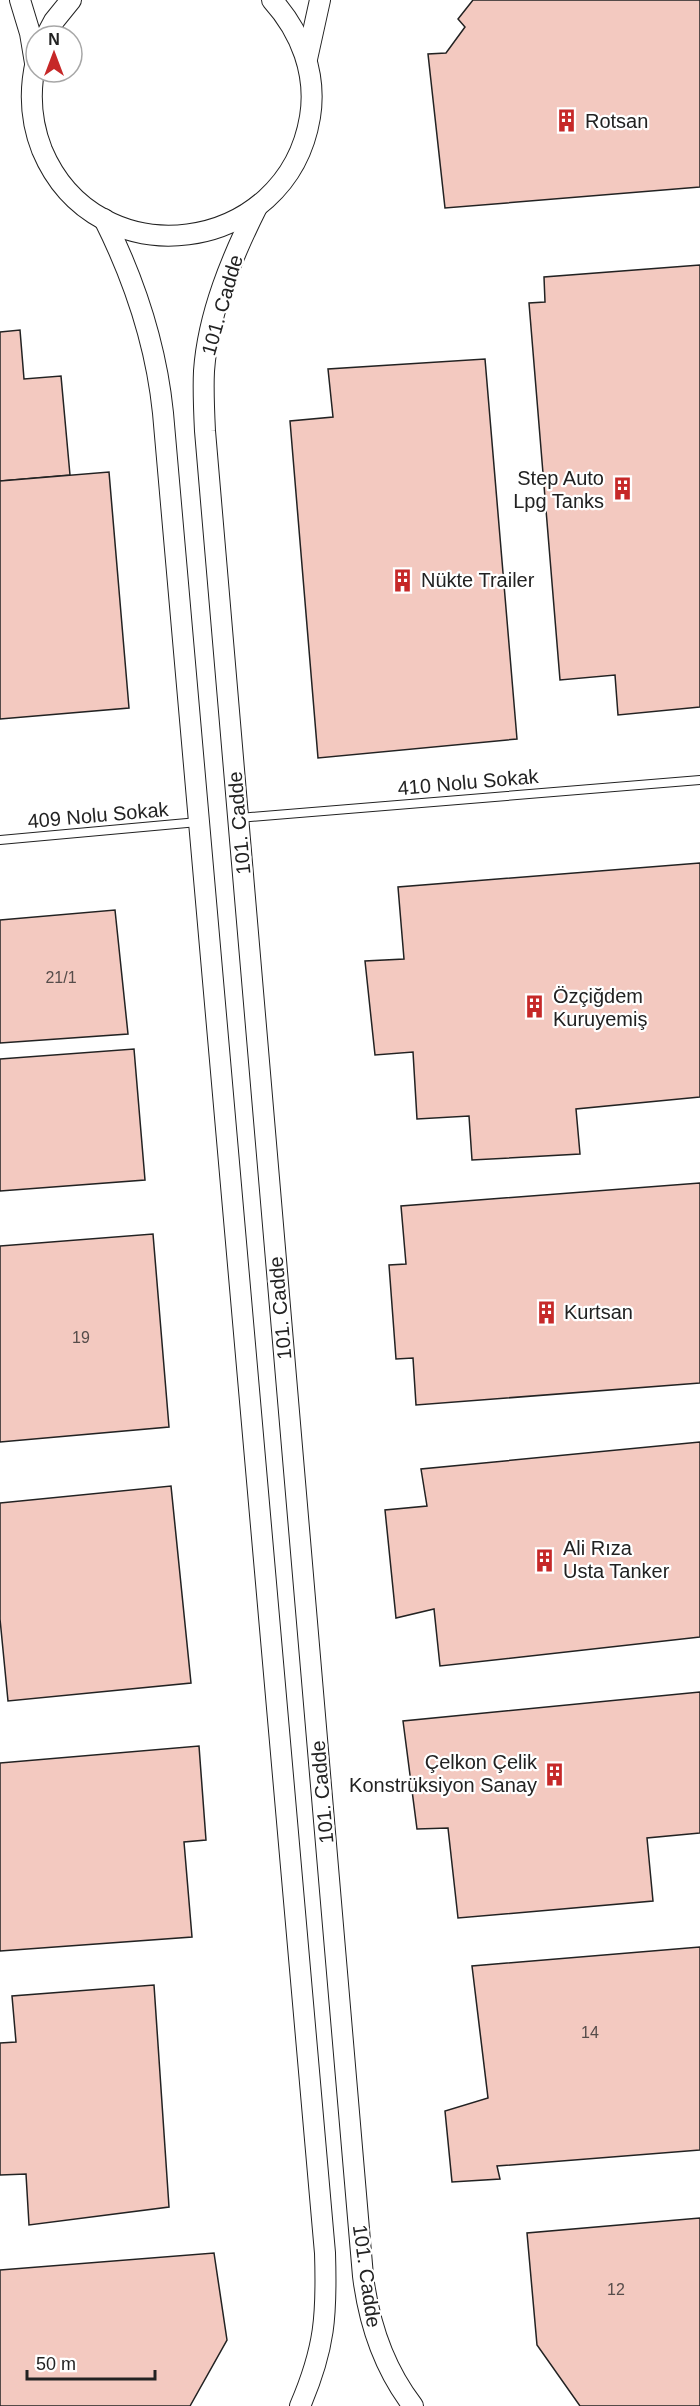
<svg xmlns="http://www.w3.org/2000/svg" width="700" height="2406" font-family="Arial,sans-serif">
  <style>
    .building { fill: #f3c9c0; stroke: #222; stroke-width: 1.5 }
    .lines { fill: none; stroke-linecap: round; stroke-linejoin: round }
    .service-casing { stroke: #222; stroke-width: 10 }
    .tertiary-casing { stroke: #222; stroke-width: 22 }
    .service { stroke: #fff; stroke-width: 8 }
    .tertiary { stroke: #fff; stroke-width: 20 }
    .labels { text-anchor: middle; stroke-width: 4.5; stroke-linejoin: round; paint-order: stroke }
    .number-label { font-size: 16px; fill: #564c4a }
    .poi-label { font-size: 20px; fill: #222; stroke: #fff; text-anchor: start }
    .street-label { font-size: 20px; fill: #222; stroke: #fff }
  </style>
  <rect width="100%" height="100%" fill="#fff"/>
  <g class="building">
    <polygon points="473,0 700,0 700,187 445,208 428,54 446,53 465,27 458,19"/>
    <polygon points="700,265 700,707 618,715 615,675 560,680 529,303 545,302 544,277"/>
    <polygon points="20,330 24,379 61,376 70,475 0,481 0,332"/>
    <polygon points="485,359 517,739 318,758 290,421 333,417 328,369"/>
    <polygon points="109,472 129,708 0,719 0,481"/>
    <polygon points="700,863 700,1097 576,1109 580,1154 472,1160 469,1116 417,1119 413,1052 375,1055 365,961 404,959 398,887"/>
    <polygon points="115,910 128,1034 0,1043 0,920"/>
    <polygon points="134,1049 145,1180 0,1191 0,1059"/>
    <polygon points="700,1183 700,1383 416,1405 413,1358 396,1359 389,1265 406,1264 401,1206"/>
    <polygon points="153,1234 169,1427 0,1442 0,1246"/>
    <polygon points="700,1442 700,1637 440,1666 434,1609 396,1618 385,1510 427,1506 421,1469"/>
    <polygon points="171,1486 191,1683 8,1701 0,1619 0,1503"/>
    <polygon points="700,1692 700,1833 647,1838 653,1901 458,1918 448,1828 417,1829 403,1721"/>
    <polygon points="199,1746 206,1840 184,1842 192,1937 0,1951 0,1763"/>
    <polygon points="700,1947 700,2150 497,2166 500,2179 452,2182 445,2111 488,2098 472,1966"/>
    <polygon points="154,1985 169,2207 29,2225 26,2174 0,2175 0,2043 16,2042 12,1996"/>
    <polygon points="700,2218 700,2406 580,2406 537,2345 527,2233"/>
    <polygon points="214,2253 227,2340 190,2406 0,2406 0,2270"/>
  </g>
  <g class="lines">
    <defs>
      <g id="service">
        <polyline points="239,818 700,780"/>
        <polyline points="0,840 198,822"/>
      </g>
      <g id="tertiary">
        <polyline points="20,0 30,33 35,63"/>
        <polyline points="46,36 54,21 71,0"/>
        <polyline points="307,59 320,0"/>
        <path d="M 36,61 C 29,91 31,122 42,150 C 97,281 287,255 310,117 C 317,74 301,32 272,0"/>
        <path d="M 257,207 C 232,257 208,314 204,371 C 203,391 204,411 205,431 L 363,2276 C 369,2324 383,2367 413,2406"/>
        <path d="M 104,219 C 135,281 156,344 163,413 L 325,2253 C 327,2315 325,2348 300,2406"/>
      </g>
    </defs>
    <use href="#service" class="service-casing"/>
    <use href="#tertiary" class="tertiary-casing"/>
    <use href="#service" class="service"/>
    <use href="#tertiary" class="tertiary"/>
  </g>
  <defs>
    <symbol id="building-bare" viewBox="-9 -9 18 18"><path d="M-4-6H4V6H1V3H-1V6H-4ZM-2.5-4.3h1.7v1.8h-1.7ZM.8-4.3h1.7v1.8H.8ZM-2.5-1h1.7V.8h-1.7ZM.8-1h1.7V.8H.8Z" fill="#c62828" stroke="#fff" stroke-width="2.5" paint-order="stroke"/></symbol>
  </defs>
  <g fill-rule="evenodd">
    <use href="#building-bare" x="550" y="104" width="33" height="33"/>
    <use href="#building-bare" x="606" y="472" width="33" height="33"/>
    <use href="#building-bare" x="386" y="564" width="33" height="33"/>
    <use href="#building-bare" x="518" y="990" width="33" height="33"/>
    <use href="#building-bare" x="530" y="1296" width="33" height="33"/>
    <use href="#building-bare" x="528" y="1544" width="33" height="33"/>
    <use href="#building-bare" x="538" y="1758" width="33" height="33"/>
  </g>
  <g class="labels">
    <g class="number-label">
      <text x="61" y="983">21/1</text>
      <text x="81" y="1343">19</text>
      <text x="590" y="2038">14</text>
      <text x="616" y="2295">12</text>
    </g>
    <g class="poi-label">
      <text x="585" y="128">Rotsan</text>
      <text x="604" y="485" text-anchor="end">Step Auto<tspan x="604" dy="23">Lpg Tanks</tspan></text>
      <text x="421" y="587">Nükte Trailer</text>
      <text x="553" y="1003">Özçiğdem<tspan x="553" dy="23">Kuruyemiş</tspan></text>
      <text x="564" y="1319">Kurtsan</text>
      <text x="563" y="1555">Ali Rıza<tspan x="563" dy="23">Usta Tanker</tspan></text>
      <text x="537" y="1769" text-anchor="end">Çelkon Çelik<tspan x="537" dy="23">Konstrüksiyon Sanay</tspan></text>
    </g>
    <g class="street-label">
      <text transform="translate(222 305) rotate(-74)" y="7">101. Cadde</text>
      <text transform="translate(468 782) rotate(-5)" y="7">410 Nolu Sokak</text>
      <text transform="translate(98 815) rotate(-5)" y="7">409 Nolu Sokak</text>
      <text transform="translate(239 823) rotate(-95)" y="7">101. Cadde</text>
      <text transform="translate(280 1308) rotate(-95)" y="7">101. Cadde</text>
      <text transform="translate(322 1792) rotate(-95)" y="7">101. Cadde</text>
      <text transform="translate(367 2276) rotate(82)" y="7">101. Cadde</text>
    </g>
  </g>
  <g transform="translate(54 54)"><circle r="28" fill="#ffffff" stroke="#a7a7a7" stroke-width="1.5"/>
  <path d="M0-4.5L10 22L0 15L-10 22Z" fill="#c62828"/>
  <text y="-9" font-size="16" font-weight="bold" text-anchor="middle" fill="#222222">N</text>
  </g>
  <path d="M27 2370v9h128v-9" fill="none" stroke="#222222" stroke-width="3"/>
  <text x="36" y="2370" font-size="18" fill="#222222" stroke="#ffffff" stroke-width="4.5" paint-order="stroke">50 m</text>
</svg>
